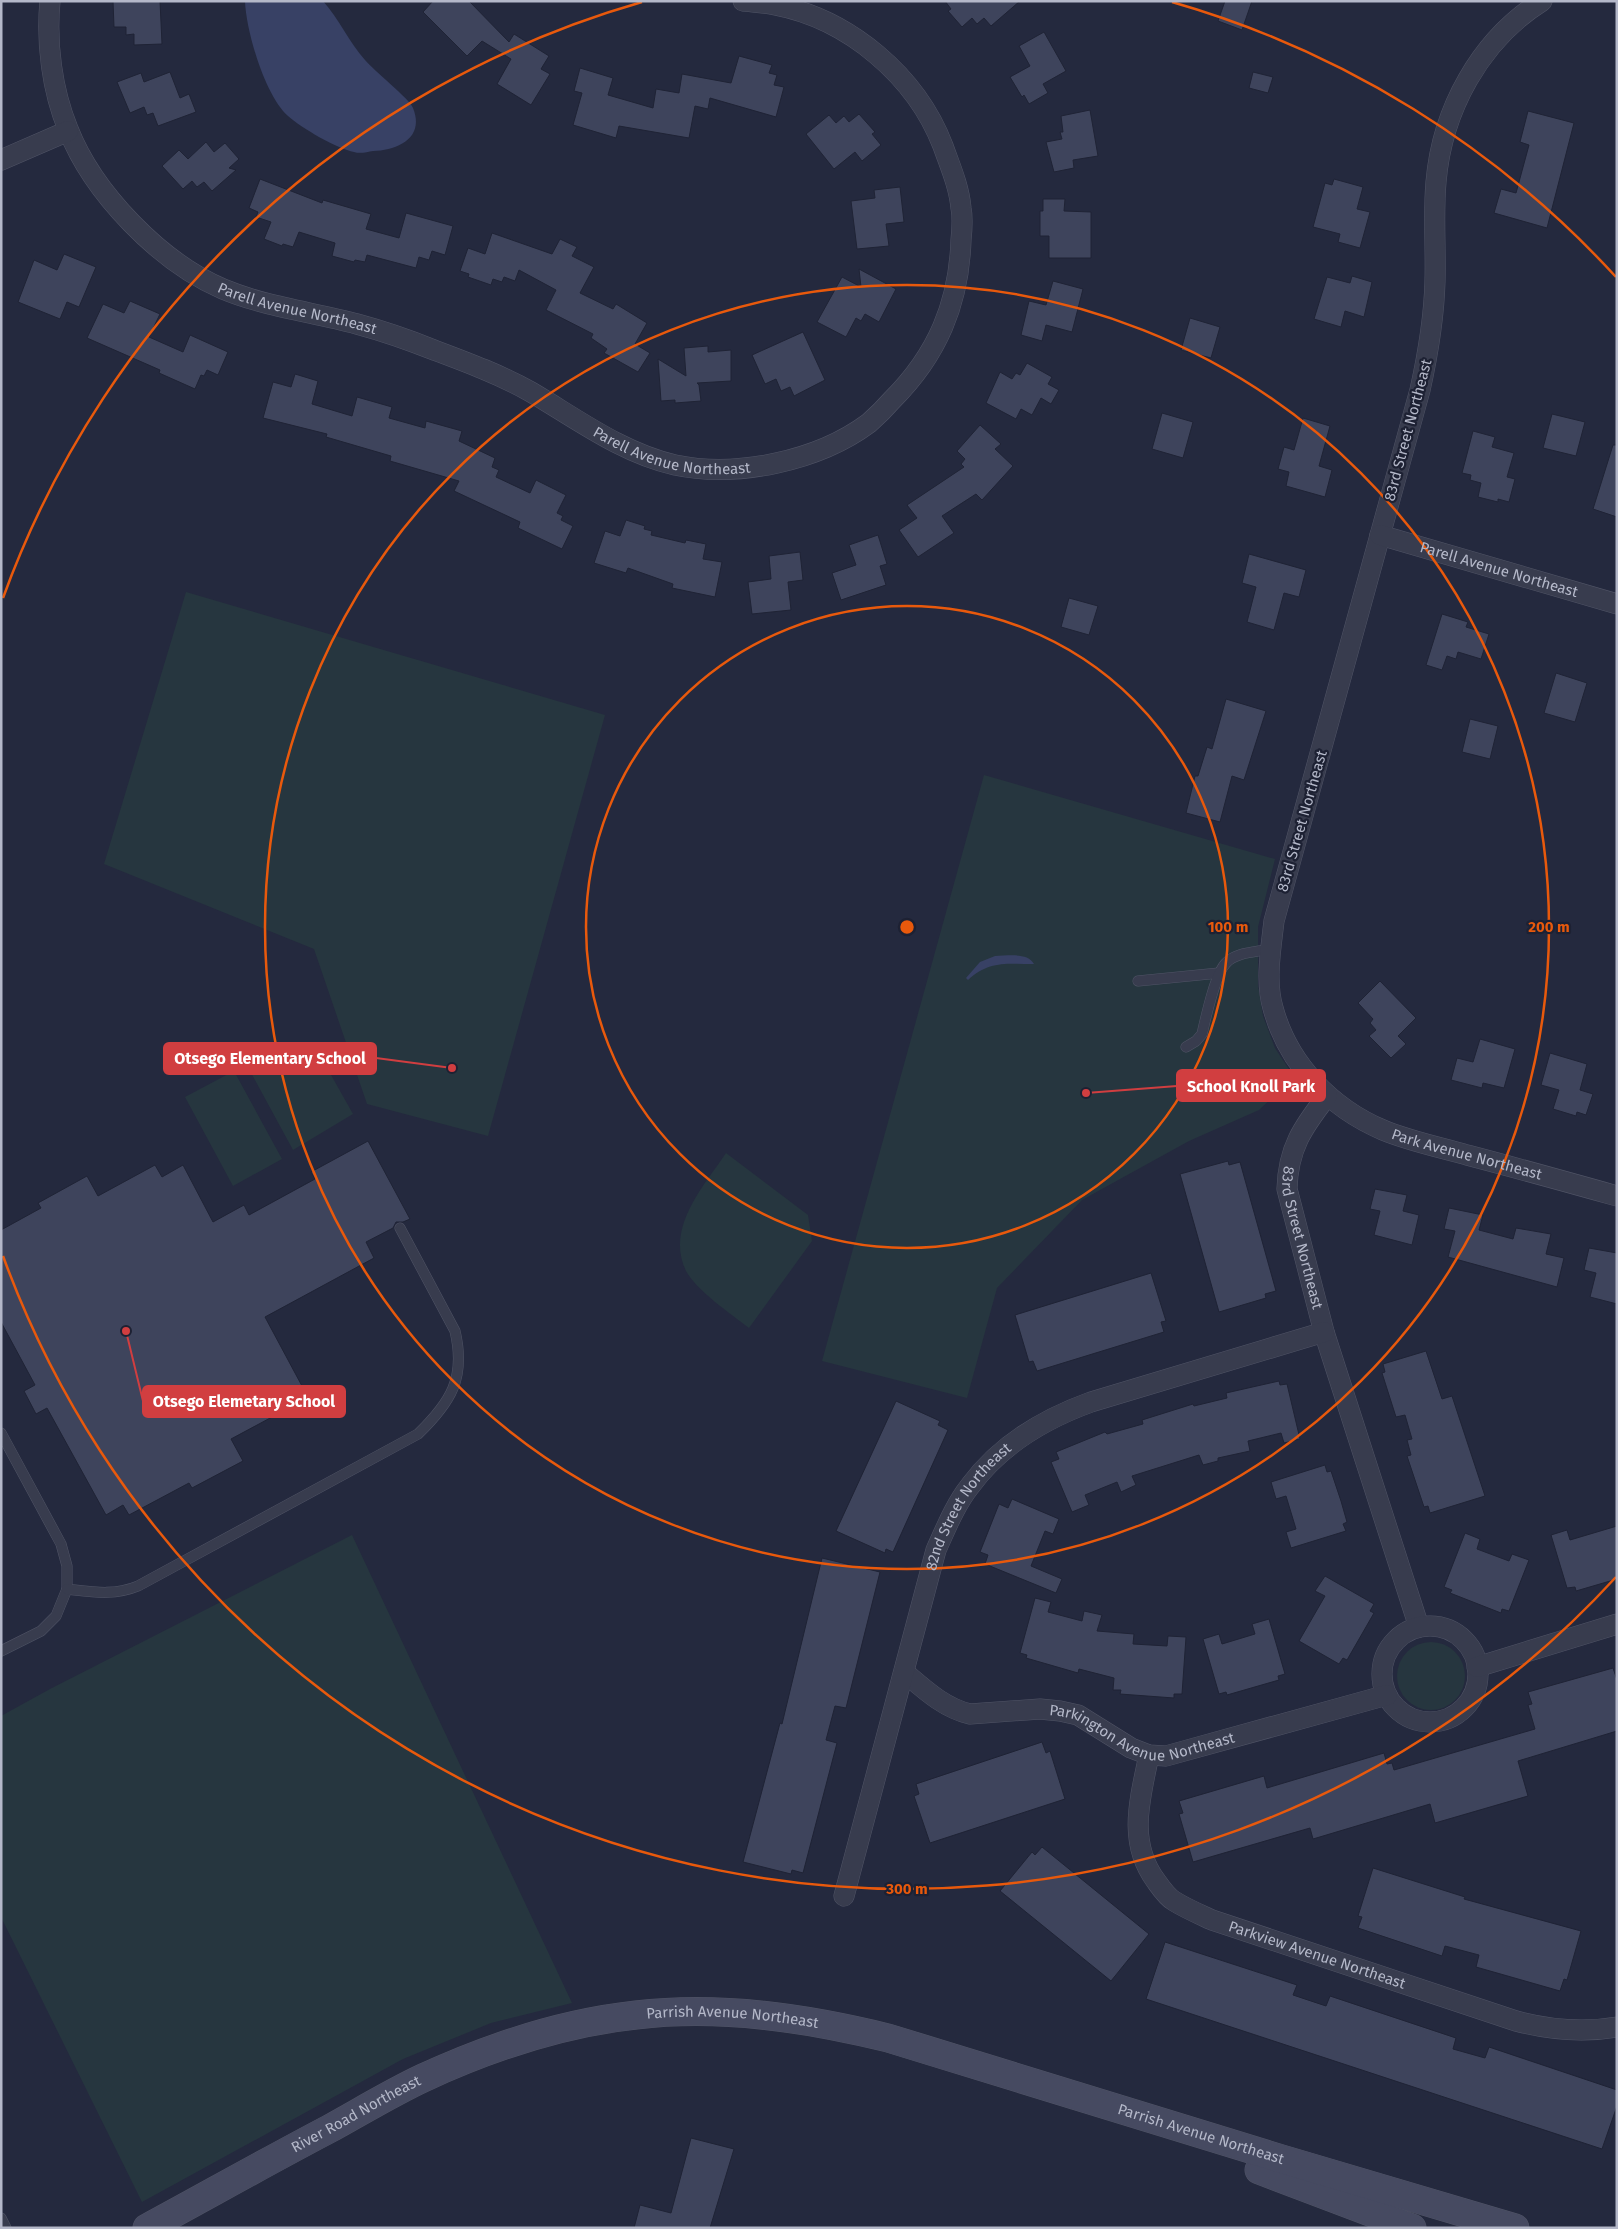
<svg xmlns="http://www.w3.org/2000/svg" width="1618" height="2229" font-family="'Fira Sans',sans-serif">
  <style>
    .green { fill: #26363f }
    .water { fill: #384165 }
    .building { fill: #3e445c; stroke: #1f2335 }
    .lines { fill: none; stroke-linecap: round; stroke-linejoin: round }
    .service-casing { stroke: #505466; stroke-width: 11 }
    .minor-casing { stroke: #505466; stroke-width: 21 }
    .secondary-casing { stroke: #505466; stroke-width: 29 }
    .service { stroke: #383c4e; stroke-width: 10 }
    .minor { stroke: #383c4e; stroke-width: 20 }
    .secondary { stroke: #464a61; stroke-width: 28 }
    .ring { fill: none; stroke: #e8590c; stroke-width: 2.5 }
    .labels { text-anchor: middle; stroke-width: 4.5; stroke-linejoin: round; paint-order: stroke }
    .street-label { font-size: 15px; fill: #b4b8c9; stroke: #1d2133 }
    .centre { fill: #e8590c; stroke: #1d2133; stroke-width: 2.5 }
    .ring-label { font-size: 15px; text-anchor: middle; font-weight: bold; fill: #e8590c; stroke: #1d2133; stroke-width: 4.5; stroke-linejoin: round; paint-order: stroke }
    .leader { fill: none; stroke: #d13e40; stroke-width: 2 }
    .callout-dot { fill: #d13e40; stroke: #1d2133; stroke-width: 2 }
    .callout { fill: #d13e40; stroke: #d13e40; stroke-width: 2 }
    .callout-label { font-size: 16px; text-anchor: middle; font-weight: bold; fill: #fff }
  </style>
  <rect width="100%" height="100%" fill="#24293e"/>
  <g class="green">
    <polygon points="186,592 605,715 488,1136 367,1104 314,949 104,864"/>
    <polygon points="984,775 1275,859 1258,927 1258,985 1263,1016 1275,1048 1294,1077 1259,1110 1189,1141 1082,1200 997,1288 967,1398 822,1361"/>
    <polygon points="265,1048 317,1050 353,1114 293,1150 244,1060"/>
    <polygon points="234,1071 282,1159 233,1186 185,1097"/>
    <path d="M 726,1153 L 808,1215 L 812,1241 L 749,1328 C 731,1314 696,1290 686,1271 C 665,1228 704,1186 726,1153 Z"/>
    <polygon points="352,1535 572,2003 491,2023 403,2059 142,2202 1,1917 1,1716 50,1689"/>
    <circle cx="1431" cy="1676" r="34"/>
  </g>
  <g class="water">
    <path d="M 245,1 L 323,1 C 339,19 349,42 365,60 C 373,70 410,99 413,108 C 425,138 398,150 373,151 C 367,152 360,154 354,152 C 338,149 301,128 288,116 C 265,96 246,31 245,1 Z"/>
    <path d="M 995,956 C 1007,956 1028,952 1034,964 C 1008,964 989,960 968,980 L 966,978 L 980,962 Z"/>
  </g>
  <g class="building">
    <polygon points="113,1 160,1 162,44 134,45 134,34 126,35 126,27 114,27"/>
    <polygon points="433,1 469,1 509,42 514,34 549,56 541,69 550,74 531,105 497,84 511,59 482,41 467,56 423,12"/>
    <polygon points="945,1 1020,1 991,26 984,18 977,24 972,18 962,27 948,11 951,9"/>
    <polygon points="1225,1 1252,1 1242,30 1218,21"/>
    <polygon points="1044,32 1066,71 1043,84 1048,93 1029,104 1024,95 1022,97 1010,77 1030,66 1019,46"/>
    <polygon points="739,56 772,65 769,73 777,75 774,85 784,87 776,117 710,98 708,109 695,106 689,138 619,126 616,138 573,125 582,93 574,91 580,68 613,78 608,95 653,108 656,89 679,93 682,74 731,83"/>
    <polygon points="170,72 180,98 189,94 196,112 158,126 153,113 147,115 144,107 130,113 117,82 141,73 144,82"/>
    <polygon points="1253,72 1273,77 1268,93 1249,88"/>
    <polygon points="1090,110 1098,156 1073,160 1074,168 1054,172 1046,142 1062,139 1060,132 1063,132 1061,116"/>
    <polygon points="1528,111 1574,123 1547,228 1494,213 1501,189 1516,193 1529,145 1520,142"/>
    <polygon points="859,114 875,132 872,134 881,145 862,161 855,152 834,169 806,134 829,115 836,123 844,116 849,122"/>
    <polygon points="206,142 214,152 225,143 239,159 229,168 236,170 212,191 204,182 197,187 192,181 183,189 162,166 179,150 188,159"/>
    <polygon points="260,179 322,203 323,200 371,214 366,229 399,238 406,213 453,226 445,255 432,251 429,260 419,257 416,268 367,255 365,262 355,260 354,262 332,256 335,243 299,232 293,247 283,244 282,246 264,239 271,222 256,217 258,212 249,208"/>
    <polygon points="1334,179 1363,187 1357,209 1370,212 1360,248 1338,242 1340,234 1313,227 1325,183 1332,185"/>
    <polygon points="900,187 904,222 886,224 889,246 857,249 851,201 875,198 874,190"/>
    <polygon points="1043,199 1065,199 1064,211 1091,212 1091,258 1049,258 1049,236 1040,236 1040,211 1043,211"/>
    <polygon points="492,233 552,254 560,239 577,247 572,256 594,267 580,293 613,309 616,304 647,323 635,344 650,353 638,372 604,353 607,349 591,338 593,334 546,310 556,290 519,270 515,281 504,277 502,282 493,279 491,285 468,277 469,274 460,271 468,248 485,254"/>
    <polygon points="64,254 96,267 79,307 67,302 60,319 18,302 34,260 57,270"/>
    <polygon points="859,269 896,289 879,322 865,314 861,321 856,318 846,337 817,322 842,277 861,287"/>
    <polygon points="1352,276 1372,282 1364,317 1345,311 1341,327 1314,319 1327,277 1350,283"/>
    <polygon points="1053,281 1083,289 1072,332 1046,325 1042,341 1021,335 1029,301 1046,305"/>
    <polygon points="130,301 160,314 149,337 183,352 190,335 228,352 218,375 207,370 204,376 201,375 195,389 159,373 160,370 87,338 103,304 124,313"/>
    <polygon points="1190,318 1220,327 1211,358 1181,350"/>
    <polygon points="803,332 825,380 794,396 790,387 781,391 776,379 765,384 752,355"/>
    <polygon points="708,346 708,352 731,350 731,381 697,383 699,385 701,401 675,403 675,400 661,401 658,359 686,376 684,348"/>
    <polygon points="1027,363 1052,377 1048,384 1059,390 1051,404 1041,398 1032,415 1021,409 1016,419 986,403 1000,372 1012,379 1016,373 1020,375"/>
    <polygon points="295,374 318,381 312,404 352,416 357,397 392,407 389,418 425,428 426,421 462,431 459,441 495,458 492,467 499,470 496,477 530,493 536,480 566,495 557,513 563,516 561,520 573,526 562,549 518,528 520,522 454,491 459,481 390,461 391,456 326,437 327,434 263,418 273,382 291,387"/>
    <polygon points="1162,413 1193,422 1183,458 1152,449"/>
    <polygon points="1552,414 1585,422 1576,456 1543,448"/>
    <polygon points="1303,418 1330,426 1319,466 1332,470 1325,497 1286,486 1289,472 1278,469 1284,447 1294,450"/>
    <polygon points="980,425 1001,444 995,449 1013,466 982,500 976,494 942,516 954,533 918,557 899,530 917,518 907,505 964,467 961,464 965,459 957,451"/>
    <polygon points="1473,431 1495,437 1492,447 1514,453 1507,477 1515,479 1509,502 1498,499 1498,502 1478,497 1481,483 1470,480 1471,475 1462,473"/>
    <polygon points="1613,445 1617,445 1617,517 1593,509"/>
    <polygon points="626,520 645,526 644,529 652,531 651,535 685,543 686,540 706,544 703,559 722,562 715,597 672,588 673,584 628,568 626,573 594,563 605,531 620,536"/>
    <polygon points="878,535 887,564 880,566 886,585 841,600 832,573 856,565 849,545"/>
    <polygon points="800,552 803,580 788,582 791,610 752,614 748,582 771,579 769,556"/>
    <polygon points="1249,554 1306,570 1299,597 1284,593 1274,630 1247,622 1256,587 1242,583"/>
    <polygon points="1069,598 1098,606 1089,635 1061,627"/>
    <polygon points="1442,614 1468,622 1466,627 1489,634 1481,659 1458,652 1456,659 1447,656 1442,670 1426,665"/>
    <polygon points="1556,673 1587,683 1575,722 1544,713"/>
    <polygon points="1226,699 1266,711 1244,780 1232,776 1220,822 1186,813 1195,776 1198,776 1207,747 1212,749"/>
    <polygon points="1470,719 1498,726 1490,759 1462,752"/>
    <polygon points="1380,981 1416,1018 1398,1036 1406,1044 1391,1058 1369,1036 1376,1030 1370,1023 1373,1019 1358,1003"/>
    <polygon points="1480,1039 1515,1049 1504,1088 1483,1083 1482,1088 1451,1080 1457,1058 1473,1062"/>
    <polygon points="1550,1053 1587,1064 1580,1090 1593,1094 1586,1115 1577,1112 1576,1116 1553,1109 1559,1090 1541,1085"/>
    <polygon points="368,1141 410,1219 403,1222 396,1222 393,1228 366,1242 374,1258 265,1317 302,1386 281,1397 287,1409 231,1439 243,1461 192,1488 189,1483 129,1515 123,1505 106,1515 47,1408 36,1414 24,1391 35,1385 1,1322 1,1230 41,1208 38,1203 87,1176 98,1196 155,1165 162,1177 183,1165 213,1222 244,1205 249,1215 315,1179 311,1172"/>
    <polygon points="1228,1161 1229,1165 1240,1162 1276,1291 1265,1294 1266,1298 1219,1312 1180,1174"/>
    <polygon points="1375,1189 1407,1195 1403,1211 1419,1215 1412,1245 1374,1235 1380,1211 1370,1209"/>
    <polygon points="1449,1208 1483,1215 1479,1230 1513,1239 1516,1228 1551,1234 1546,1254 1564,1258 1557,1287 1448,1257 1455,1231 1444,1229"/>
    <polygon points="1589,1248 1617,1253 1617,1304 1590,1297 1596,1273 1584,1270"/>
    <polygon points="1151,1273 1166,1321 1161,1322 1164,1332 1037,1371 1033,1361 1029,1362 1015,1315"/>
    <polygon points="1426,1351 1442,1399 1452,1396 1485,1496 1430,1513 1428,1506 1424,1507 1407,1456 1411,1455 1407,1440 1412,1439 1405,1415 1396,1417 1382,1373 1385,1372 1383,1364"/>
    <polygon points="1279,1381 1280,1385 1287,1384 1300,1439 1284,1443 1281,1433 1248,1441 1250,1451 1218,1458 1218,1461 1203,1465 1199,1455 1132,1476 1136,1485 1121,1492 1117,1482 1085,1495 1089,1505 1072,1512 1051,1462 1059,1459 1056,1452 1105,1432 1107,1434 1143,1424 1142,1420 1193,1404 1194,1406 1227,1398 1226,1393"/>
    <polygon points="896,1401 940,1421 938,1425 948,1430 893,1552 886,1549 885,1553 836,1531"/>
    <polygon points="1325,1465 1327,1472 1331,1471 1341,1501 1347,1522 1343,1524 1346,1531 1291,1548 1286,1532 1296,1529 1286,1496 1276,1499 1271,1482"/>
    <polygon points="1012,1499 1059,1519 1053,1534 1045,1531 1031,1566 1062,1579 1056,1593 985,1564 988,1555 980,1552 999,1504 1008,1508"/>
    <polygon points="1617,1526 1617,1579 1576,1591 1575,1587 1567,1588 1551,1535 1567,1530 1570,1540"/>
    <polygon points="1465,1533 1480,1539 1477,1549 1509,1561 1512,1554 1529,1560 1509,1611 1502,1609 1501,1613 1450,1593 1452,1590 1444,1587"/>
    <polygon points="822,1558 880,1572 846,1708 835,1706 826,1740 837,1743 803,1873 792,1870 791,1874 743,1862 780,1723 782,1724"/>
    <polygon points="1325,1576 1374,1604 1370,1611 1374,1613 1347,1660 1343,1658 1339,1664 1299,1641 1325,1596 1315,1591"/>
    <polygon points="1035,1598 1051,1602 1048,1612 1082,1621 1084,1611 1102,1615 1097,1631 1134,1634 1133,1644 1167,1646 1168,1636 1186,1637 1182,1694 1174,1694 1174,1698 1120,1694 1121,1690 1113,1690 1114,1678 1079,1669 1078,1673 1026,1658 1027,1655 1020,1653"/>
    <polygon points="1269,1619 1285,1674 1278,1676 1279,1680 1227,1695 1226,1692 1219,1694 1203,1639 1219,1634 1222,1644 1255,1634 1252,1624"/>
    <polygon points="1613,1668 1617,1680 1617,1731 1518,1761 1528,1796 1435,1823 1430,1804 1313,1839 1310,1828 1193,1862 1179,1814 1183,1813 1179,1801 1264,1776 1267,1788 1384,1753 1387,1764 1392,1763 1394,1770 1535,1729 1528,1705 1532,1704 1528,1692"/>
    <polygon points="1042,1742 1046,1753 1050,1751 1065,1799 930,1843 914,1796 919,1794 916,1784"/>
    <polygon points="1042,1847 1149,1934 1111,1981 1000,1891 1032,1852 1035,1855"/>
    <polygon points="1373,1868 1465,1897 1464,1899 1581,1931 1567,1980 1564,1979 1560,1991 1476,1967 1479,1955 1445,1946 1442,1956 1358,1928 1362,1917 1358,1916"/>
    <polygon points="1165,1942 1297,1985 1293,1995 1326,2006 1330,1996 1456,2038 1453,2049 1485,2058 1489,2047 1617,2090 1617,2106 1602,2149 1146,1999"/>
    <polygon points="691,2138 734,2149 710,2228 634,2228 640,2205 671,2213"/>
  </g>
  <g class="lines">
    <defs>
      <g id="service">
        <polyline points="1138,981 1219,973"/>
        <path d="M 1186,1047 L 1196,1041 L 1202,1034 C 1206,1017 1215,974 1226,963 C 1236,952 1257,952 1270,949"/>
        <polyline points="1,1433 61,1544 67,1566 67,1589 56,1616 41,1631 1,1651"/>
        <path d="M 67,1589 C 93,1592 114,1596 138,1586 L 418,1434 C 451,1402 466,1378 455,1331 L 400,1228"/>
        <polyline points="1,2218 6,2228"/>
      </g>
      <g id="minor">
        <path id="s1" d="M 50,1 C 46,43 52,90 68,129 C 93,193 160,262 223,289 C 266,307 313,312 357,324 C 383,331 409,340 434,350 C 466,362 501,375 531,392 C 577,419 622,453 675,465 C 737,478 818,461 869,423 C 877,416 885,408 892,400 C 937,355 959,304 961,240 C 962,230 963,218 961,208 C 959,186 950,166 943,146 C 916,76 849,19 775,5 C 765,3 754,2 743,1"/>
        <path id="s2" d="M 1542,1 C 1480,40 1442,110 1436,182 C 1433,215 1436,248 1435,281 C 1434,318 1428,354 1420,390 L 1274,921 C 1271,948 1265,981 1273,1008 C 1288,1064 1331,1108 1383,1130 C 1409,1141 1439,1147 1467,1155 C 1517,1168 1567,1182 1617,1196"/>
        <polyline points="1,160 68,131"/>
        <path id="s3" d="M 1380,535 L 1617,604"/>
        <path id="s4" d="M 1327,1096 C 1303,1127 1288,1148 1287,1189 L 1324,1332 L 1419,1627"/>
        <circle cx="1430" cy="1674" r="48"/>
        <polyline points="1477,1667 1617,1624"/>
        <path id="s5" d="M 904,1672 C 924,1689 944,1708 970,1714 L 1040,1709 L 1060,1711 L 1078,1715 L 1131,1748 L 1149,1755 L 1166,1756 L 1387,1695"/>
        <path id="s6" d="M 1149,1755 C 1140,1799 1127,1842 1156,1881 C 1161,1888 1167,1897 1174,1901 C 1185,1908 1199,1914 1212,1920 L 1516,2021 C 1550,2030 1582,2033 1617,2027"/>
        <path id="s7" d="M 844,1896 L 936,1550 C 946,1528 955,1505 970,1486 C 1000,1445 1044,1419 1091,1402 L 1324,1332"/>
      </g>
      <g id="secondary">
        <polyline points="1259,2170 1412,2228"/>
        <path id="s8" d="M 147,2228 C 208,2195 268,2161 329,2129 C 360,2112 391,2093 423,2078 C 490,2047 563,2023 636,2015 C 721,2005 806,2018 888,2038 L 1282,2159 L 1515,2228"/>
      </g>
    </defs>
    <use href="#service" class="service-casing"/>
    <use href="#minor" class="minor-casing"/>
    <use href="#secondary" class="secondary-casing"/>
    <use href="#service" class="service"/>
    <use href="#minor" class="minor"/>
    <use href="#secondary" class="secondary"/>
  </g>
  <g class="ring">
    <circle cx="907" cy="927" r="321"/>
    <circle cx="907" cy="927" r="642"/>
    <path d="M1616 1577A962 962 0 0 1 3 1256M3 598A962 962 0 0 1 642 2M1172 2A962 962 0 0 1 1616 277"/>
  </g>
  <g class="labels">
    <g class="street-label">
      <text dy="5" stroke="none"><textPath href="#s1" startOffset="435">Parell Avenue Northeast</textPath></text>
      <text transform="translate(1408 430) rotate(-75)" y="5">83rd Street Northeast</text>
      <text dy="5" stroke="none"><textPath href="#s1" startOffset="840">Parell Avenue Northeast</textPath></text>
      <text dy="5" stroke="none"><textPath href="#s3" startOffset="124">Parell Avenue Northeast</textPath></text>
      <text transform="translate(1302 821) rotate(-74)" y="5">83rd Street Northeast</text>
      <text dy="5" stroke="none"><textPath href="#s2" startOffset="1322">Park Avenue Northeast</textPath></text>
      <text dy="5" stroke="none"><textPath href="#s4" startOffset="154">83rd Street Northeast</textPath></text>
      <text dy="5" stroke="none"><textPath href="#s7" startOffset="412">82nd Street Northeast</textPath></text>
      <text dy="5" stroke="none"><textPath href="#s5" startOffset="258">Parkington Avenue Northeast</textPath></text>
      <text dy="5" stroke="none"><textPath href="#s6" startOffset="311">Parkview Avenue Northeast</textPath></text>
      <text dy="5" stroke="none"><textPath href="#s8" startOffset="634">Parrish Avenue Northeast</textPath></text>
      <text dy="5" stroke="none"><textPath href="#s8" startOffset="238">River Road Northeast</textPath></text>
      <text dy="5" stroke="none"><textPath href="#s8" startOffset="1119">Parrish Avenue Northeast</textPath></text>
    </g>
  </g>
  <circle cx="907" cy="927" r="8" class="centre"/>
  <g class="ring-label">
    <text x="1228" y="932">100 m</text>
    <text x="1549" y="932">200 m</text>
    <text x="907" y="1894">300 m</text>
  </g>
  <path class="leader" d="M452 1068L376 1058M1086 1093L1177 1086M126 1331L143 1401"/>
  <g class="callout-dot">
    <circle cx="452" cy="1068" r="5"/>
    <circle cx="1086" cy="1093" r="5"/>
    <circle cx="126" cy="1331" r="5"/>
  </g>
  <g class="callout">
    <rect x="164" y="1043" width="212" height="31" rx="5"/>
    <rect x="1177" y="1070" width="148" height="31" rx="5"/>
    <rect x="143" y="1386" width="202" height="31" rx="5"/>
  </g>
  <g class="callout-label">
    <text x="270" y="1064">Otsego Elementary School</text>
    <text x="1251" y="1092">School Knoll Park</text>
    <text x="244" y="1407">Otsego Elemetary School</text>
  </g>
  <rect width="1618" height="2229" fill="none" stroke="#b4b8c9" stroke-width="5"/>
</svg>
